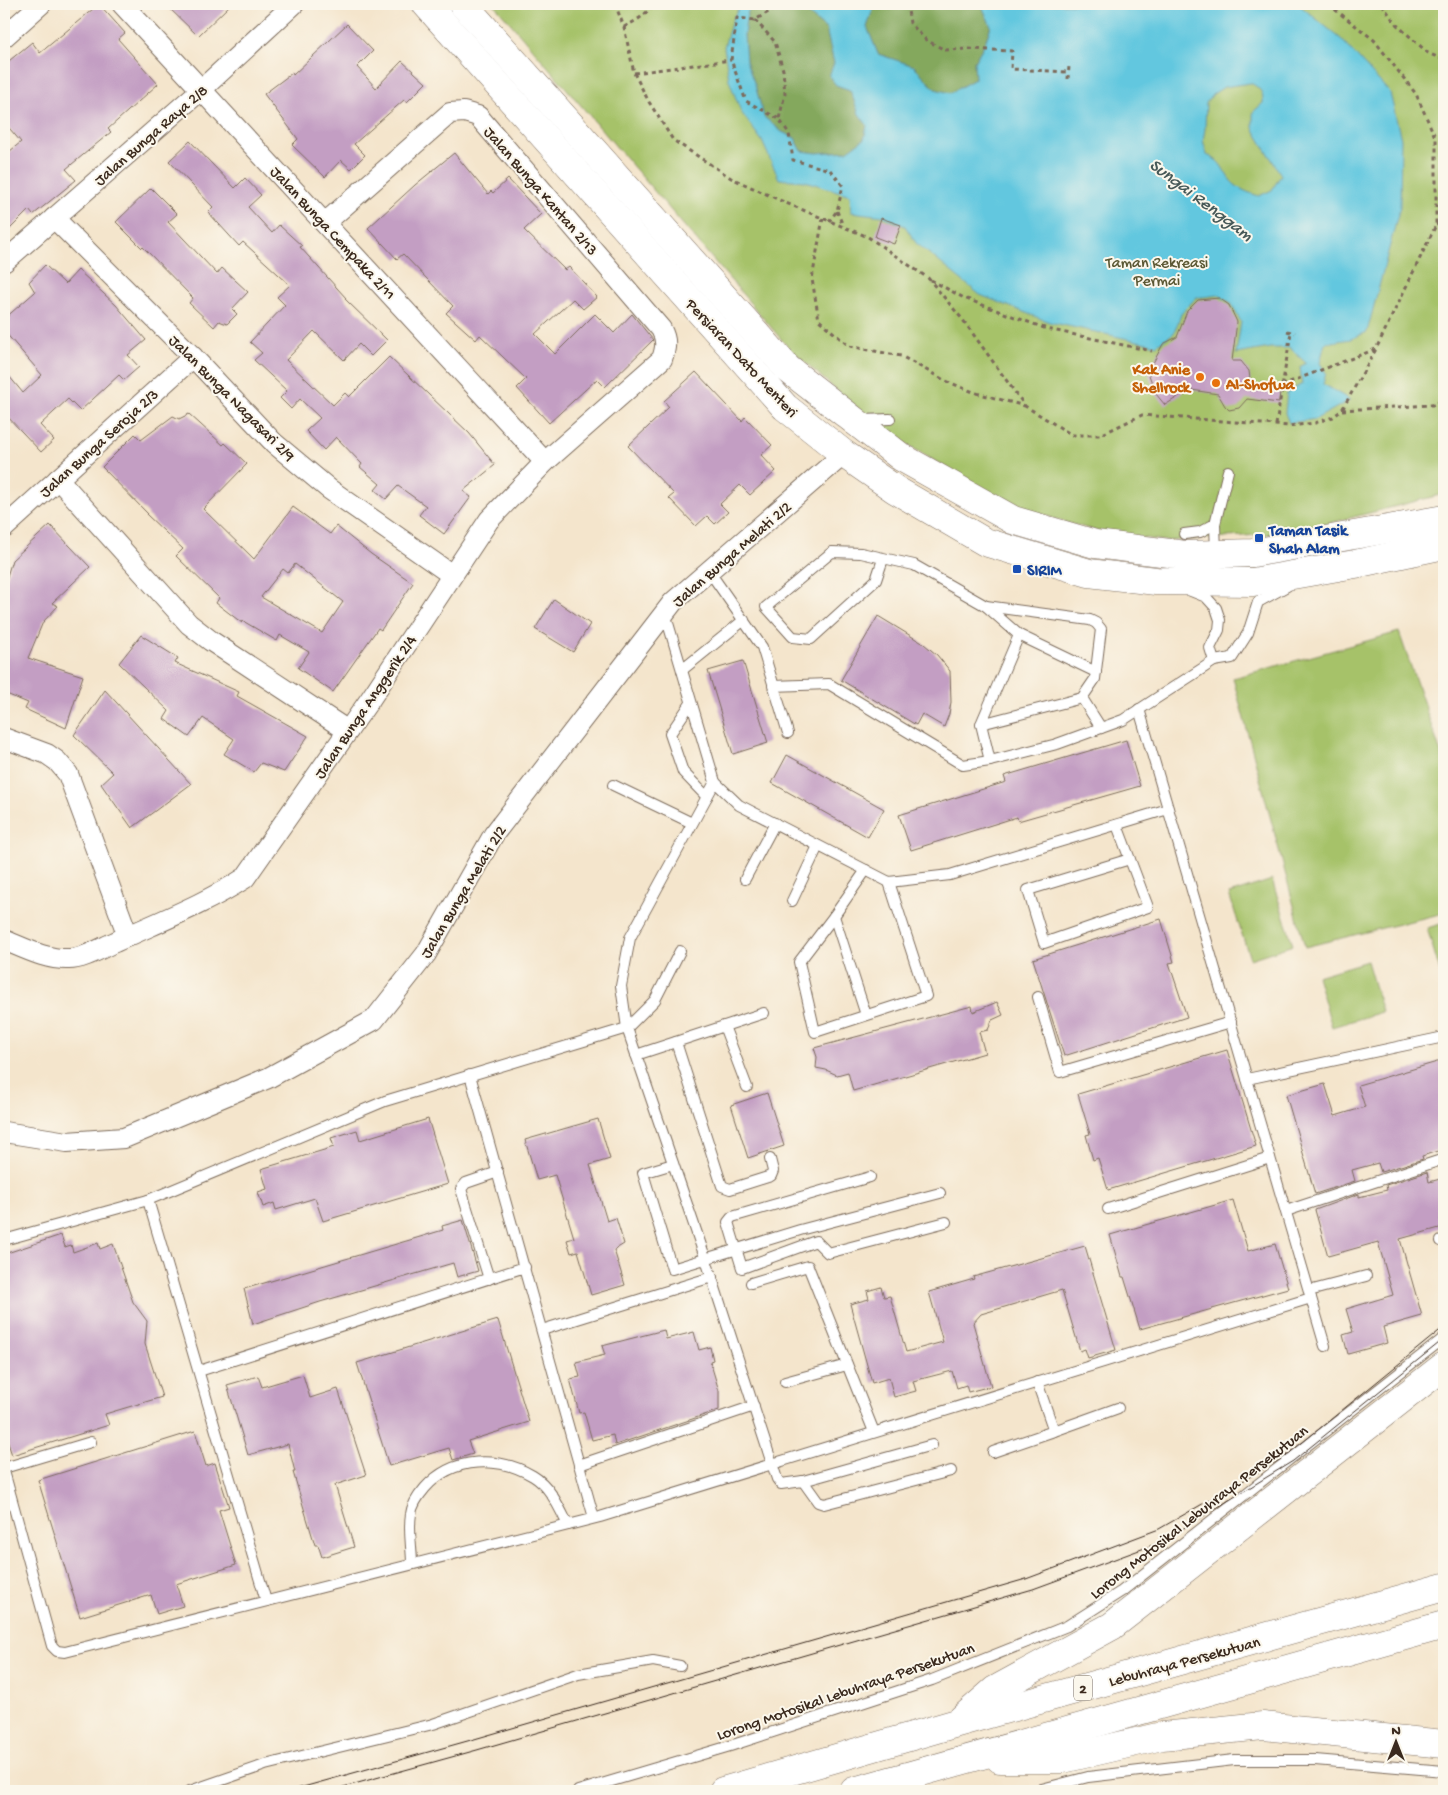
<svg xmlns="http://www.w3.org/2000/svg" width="1448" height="1795" font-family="'Gochi Hand',sans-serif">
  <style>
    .green { fill: #a6c269; stroke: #707644 }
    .forest { fill: #84a85d; stroke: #60693e }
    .water { fill: #62c7df; stroke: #4e787e; fill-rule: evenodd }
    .building { fill: #c39ec3; fill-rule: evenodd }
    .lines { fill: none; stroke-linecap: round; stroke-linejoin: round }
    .lane-casing { stroke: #7c6b5b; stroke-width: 12 }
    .street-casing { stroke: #7c6b5b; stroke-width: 22 }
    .primary-casing { stroke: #7c6b5b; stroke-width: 29 }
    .highway-casing { stroke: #7c6b5b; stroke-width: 29 }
    .path { stroke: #7c6b5b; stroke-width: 3; stroke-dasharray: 4 4; stroke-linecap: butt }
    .lane { stroke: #fff; stroke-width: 10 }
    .street { stroke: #fff; stroke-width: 20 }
    .primary { stroke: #fff; stroke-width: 28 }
    .highway { stroke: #fff; stroke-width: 28 }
    .tram { stroke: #3b2a1e; stroke-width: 1 }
    .food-dot { fill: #e8710a; stroke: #fbf7ec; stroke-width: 2 }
    .transit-dot { fill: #1a4fb4; stroke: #fbf7ec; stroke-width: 2 }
    .labels { text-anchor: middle; stroke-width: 4; stroke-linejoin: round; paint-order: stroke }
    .shield { fill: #fbf7ec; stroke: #75685c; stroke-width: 1 }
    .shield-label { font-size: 15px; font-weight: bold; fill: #3b2a1e }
    .street-label { font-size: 16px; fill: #3b2a1e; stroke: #fbf7ec }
    .park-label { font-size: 16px; fill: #5b5834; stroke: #fbf7ec }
    .food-label { font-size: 16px; font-weight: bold; fill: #c56008; stroke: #fbf7ec; text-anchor: end }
    .transit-label { font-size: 16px; font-weight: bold; fill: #164399; stroke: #fbf7ec; text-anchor: start }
    .water-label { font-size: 18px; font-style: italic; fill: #475958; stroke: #fbf7ec }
  </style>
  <rect width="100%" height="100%" fill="#fbf7ec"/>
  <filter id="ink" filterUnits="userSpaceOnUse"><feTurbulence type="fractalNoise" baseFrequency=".02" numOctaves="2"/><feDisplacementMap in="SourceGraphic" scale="10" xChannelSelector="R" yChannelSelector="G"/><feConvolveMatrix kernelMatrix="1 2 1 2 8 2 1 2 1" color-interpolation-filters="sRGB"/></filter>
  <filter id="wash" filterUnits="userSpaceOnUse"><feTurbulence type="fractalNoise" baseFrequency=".0096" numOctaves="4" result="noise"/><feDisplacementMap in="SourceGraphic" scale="20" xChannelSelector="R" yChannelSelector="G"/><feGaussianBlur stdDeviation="1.12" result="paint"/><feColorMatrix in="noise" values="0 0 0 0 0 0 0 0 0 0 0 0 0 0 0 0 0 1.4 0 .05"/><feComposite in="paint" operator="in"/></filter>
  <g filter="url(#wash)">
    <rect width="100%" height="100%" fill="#f4e5cc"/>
    <g class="green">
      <polygon points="494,4 1444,4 1444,494 1291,533 1165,541 1100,532 1061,521 998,499 898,439 847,400 787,346"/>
      <polygon points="1399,632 1444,762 1444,913 1305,947 1233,678"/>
      <polygon points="1272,880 1293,945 1250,959 1229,894"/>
      <polygon points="1444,923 1444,985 1427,928"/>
      <polygon points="1367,961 1382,1012 1332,1027 1317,976"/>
    </g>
    <g class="forest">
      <polygon points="753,4 772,4 786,9 805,11 826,29 834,63 836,85 850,90 859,114 867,125 864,139 848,151 817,153 802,151 795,138 782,132 764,117 755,85 746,61 744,35 747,13"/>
      <polygon points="868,4 981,4 991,26 985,43 974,62 975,79 950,93 935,89 914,66 878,54 867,27 873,9"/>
    </g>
    <path class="water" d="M 741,4 L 753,4 L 747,13 L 744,35 L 746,61 L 755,85 L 764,117 L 782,132 L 795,138 L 802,151 L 817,153 L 847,151 L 864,139 L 867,125 L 859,114 L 850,90 L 836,85 L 829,76 L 834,63 L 826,29 L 805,11 L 786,9 L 772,4 L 868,4 L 873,9 L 867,27 L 878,54 L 914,66 L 935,89 L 950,93 L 975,79 L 974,62 L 985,43 L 991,26 L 981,4 L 1298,4 L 1341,39 L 1390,93 L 1401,139 L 1400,207 L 1367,332 L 1351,339 L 1325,343 L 1320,363 L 1326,373 L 1323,384 L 1350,400 L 1316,419 L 1289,423 L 1285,413 L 1287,393 L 1302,384 L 1300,367 L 1306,363 L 1290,348 L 1270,348 L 1236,354 L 1241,322 L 1231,303 L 1219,295 L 1196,298 L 1182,312 L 1174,333 L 1156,345 L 1049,322 L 980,295 L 916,243 L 905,226 L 883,216 L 851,212 L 850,195 L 805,181 L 779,179 L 762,141 L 741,112 L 729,80 L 724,47 L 732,20 ZM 1250,83 C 1259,87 1264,92 1263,103 L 1253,112 L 1253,128 L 1281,175 L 1272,190 L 1259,196 C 1249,193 1238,189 1231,181 C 1221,168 1223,162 1207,155 L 1203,140 L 1205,129 L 1206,103 L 1213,94 L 1224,87 Z"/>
    <g id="blocks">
      <g class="building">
        <polygon points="99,4 125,33 118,39 158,84 108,129 111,132 66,169 76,180 33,215 29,210 4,235 4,156 21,142 4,122 4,65 32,42 40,53"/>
        <polygon points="165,4 231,4 198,36"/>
        <polygon points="347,24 373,51 357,67 376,88 402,61 426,83 407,102 404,100 354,144 365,155 351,169 341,160 325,177 292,145 298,139 264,94 292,73 293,75"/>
        <polygon points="190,141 235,188 245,178 261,195 248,207 272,233 279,225 302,246 300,247 346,298 345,299 387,340 371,356 359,344 344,360 314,331 286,360 333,405 345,393 349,397 389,357 469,433 495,465 463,491 471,497 444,534 419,515 426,506 398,486 386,499 375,490 380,484 360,467 362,464 336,437 324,450 306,431 320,418 300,399 291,409 280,398 287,391 254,360 262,353 250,342 285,305 277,297 290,285 243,242 239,246 208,212 213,207 169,161"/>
        <polygon points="454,153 488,194 491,191 493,193 508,179 541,214 524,230 565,270 569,267 597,297 583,309 573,299 535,334 555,354 595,314 614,333 632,314 653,340 605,387 597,379 549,423 517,388 526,379 480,335 476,340 446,313 453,306 403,254 397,259 368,228 415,185"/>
        <polygon points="151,188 177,214 168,222 217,274 222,268 248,292 232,309 237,314 227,324 219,321 214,327 189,303 193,298 143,247 142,248 116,222"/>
        <polygon points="881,218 901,225 894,244 875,237"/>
        <polygon points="45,265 65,284 78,270 116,305 146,340 128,355 139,367 124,380 119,375 80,411 68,399 40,425 54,440 41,452 4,413 4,370 23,393 42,375 4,331 4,319 35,292 29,282"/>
        <polygon points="1219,298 1229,305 1237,322 1232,361 1241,361 1249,371 1251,387 1280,391 1279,403 1247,399 1239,408 1229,410 1225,406 1218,394 1185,389 1178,397 1165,405 1156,394 1149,375 1152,365 1163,344 1177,337 1187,311 1198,300"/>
        <polygon points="696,372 742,421 745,417 772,445 761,455 776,471 750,495 740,485 720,504 728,512 715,524 707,516 696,526 669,498 674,494 628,446 669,407 664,401"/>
        <path d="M 189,414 L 223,445 L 225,443 L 247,464 L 203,509 L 254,559 L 293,507 L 330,534 L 336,526 L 371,554 L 413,583 L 381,630 L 378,628 L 333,692 L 298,668 L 309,652 L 280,635 L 277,641 L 243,621 L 242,623 L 216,603 L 219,598 L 176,556 L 183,549 L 147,515 L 148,514 L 102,467 L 135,434 L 141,440 L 173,416 L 179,419 ZM 295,564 L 343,602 L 322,633 L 261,597 L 283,569 L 288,573 Z"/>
        <polygon points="50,525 90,567 52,603 58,606 43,622 28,658 83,676 66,728 25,709 28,703 4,693 4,586 12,560"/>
        <polygon points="554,599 590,624 573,652 535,629"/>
        <polygon points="878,616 924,644 937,655 950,671 951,702 949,714 944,727 922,714 916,725 841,680"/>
        <polygon points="141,635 178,658 175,663 239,692 237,696 308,736 284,772 261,763 254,772 224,754 234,739 203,718 189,737 164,719 169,711 119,663"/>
        <polygon points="743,661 768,743 733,754 708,671"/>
        <polygon points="105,690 191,784 132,828 101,784 113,773 74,735"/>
        <polygon points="1126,740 1140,786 1018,821 1017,817 911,850 899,815 1006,782 1004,776"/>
        <polygon points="787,755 884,809 868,837 772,783"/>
        <polygon points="1161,919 1174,962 1169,963 1187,1017 1064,1056 1033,959"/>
        <polygon points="997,1002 1003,1015 992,1020 988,1030 979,1032 985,1053 853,1091 848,1072 837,1075 826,1070 816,1068 817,1057 814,1048 972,1006 973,1012"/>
        <polygon points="1227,1050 1256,1146 1108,1190 1098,1158 1093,1160 1086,1135 1090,1134 1078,1094"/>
        <polygon points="1444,1060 1444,1149 1422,1156 1423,1159 1381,1172 1378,1163 1352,1170 1355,1181 1315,1194 1286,1095 1325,1084 1335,1116 1365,1107 1358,1085"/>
        <polygon points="767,1093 784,1146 748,1158 731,1105"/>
        <polygon points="428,1119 448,1184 323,1221 315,1198 276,1210 274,1203 263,1207 258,1192 267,1189 261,1169 334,1147 331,1138 357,1130 360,1140"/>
        <polygon points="598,1119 610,1159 590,1165 607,1221 616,1218 624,1244 614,1250 625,1285 591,1295 578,1251 571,1253 567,1240 574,1238 555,1175 537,1180 525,1140"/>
        <polygon points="1427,1172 1429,1182 1444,1178 1444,1217 1440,1219 1443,1227 1400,1239 1422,1316 1383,1327 1387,1343 1348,1354 1343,1335 1353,1332 1346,1309 1393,1295 1378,1242 1328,1256 1315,1210 1359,1194 1359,1197 1387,1190 1386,1185"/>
        <polygon points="1233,1200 1248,1251 1275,1244 1288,1288 1140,1329 1124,1277 1122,1277 1110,1235"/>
        <polygon points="463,1220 478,1271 457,1277 453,1263 320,1302 253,1324 244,1289 420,1237 443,1230 442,1226"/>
        <polygon points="61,1235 65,1247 71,1245 73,1252 98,1243 100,1249 113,1244 133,1302 147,1321 145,1344 162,1397 105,1414 109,1425 12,1455 4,1431 4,1254"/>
        <polygon points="1085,1246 1116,1350 1088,1358 1085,1349 1080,1351 1062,1290 981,1314 973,1323 991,1386 968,1392 966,1385 957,1388 952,1371 913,1381 916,1391 894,1397 889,1378 872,1383 850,1304 869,1299 867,1291 881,1287 884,1297 890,1296 906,1352 943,1342 929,1292 974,1279 973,1277"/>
        <polygon points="498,1320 529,1422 468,1441 473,1454 453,1460 449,1448 389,1466 357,1363"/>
        <polygon points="664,1330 666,1339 694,1332 699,1350 710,1347 713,1360 710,1361 719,1391 719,1410 615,1445 613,1435 592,1440 584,1412 579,1413 570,1379 580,1377 576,1362 605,1355 602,1346"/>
        <polygon points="303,1375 310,1398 338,1389 366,1475 335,1485 354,1547 322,1557 318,1545 315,1545 293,1472 295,1472 288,1444 248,1455 227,1385 258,1376 262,1387"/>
        <polygon points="195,1431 206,1466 215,1463 229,1507 219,1510 236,1565 176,1584 183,1606 157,1614 151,1595 80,1617 38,1480"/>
      </g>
    </g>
  </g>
  <g filter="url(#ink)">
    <use href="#blocks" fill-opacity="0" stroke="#7c6b5b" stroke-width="1"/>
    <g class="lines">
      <defs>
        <g id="lane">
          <polyline points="863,420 890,419"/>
          <polyline points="1184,534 1200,532 1215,524"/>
          <polyline points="1216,553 1215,524 1228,471"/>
          <polyline points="883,559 876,580 811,639 793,637 766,607 832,552 861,553 914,565 986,606 1019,635 1096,672"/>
          <polyline points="709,571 762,647 788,733"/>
          <polyline points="1191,591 1206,597 1216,608 1220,620 1219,630 1210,648 1214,661"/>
          <polyline points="986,606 1090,620 1096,623 1101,629 1095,679 1082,698 981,724 990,761 1057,744 1123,720 1214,661 1232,658 1248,633 1258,602 1287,586"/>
          <polyline points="682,670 744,620"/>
          <polyline points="773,686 829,684 963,765 990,761"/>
          <polyline points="1082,698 1101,728"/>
          <polyline points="691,703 670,734 683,772 707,797"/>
          <polyline points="1139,709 1325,1346"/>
          <polyline points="981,724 1019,635"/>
          <polyline points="715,782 739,805 889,882 950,875 1168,809"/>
          <polyline points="613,785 692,823"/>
          <polyline points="1117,825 1148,907 1044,943 1028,890 1130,859"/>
          <polyline points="866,870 834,916 799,962 815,1032 926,996 889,882"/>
          <polyline points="745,879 775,823"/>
          <polyline points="792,901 818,846"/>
          <polyline points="834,916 866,1015"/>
          <polyline points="680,951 655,1000 627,1028 708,1266 777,1479 781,1484 803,1481 932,1445"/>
          <polyline points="1038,997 1060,1072 1231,1022"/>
          <polyline points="724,1026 747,1087"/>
          <polyline points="676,1042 722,1186 730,1189 771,1176 773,1171 770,1159"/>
          <polyline points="636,1055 764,1013"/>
          <polyline points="470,1075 594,1518"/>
          <polyline points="1247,1079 1444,1037"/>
          <polyline points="673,1164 643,1173 672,1269 800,1230 940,1193"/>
          <polyline points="870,1177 732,1217 728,1222 742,1268 816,1241 828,1253 946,1222"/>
          <polyline points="148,1200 266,1601"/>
          <polyline points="1108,1209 1270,1158"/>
          <polyline points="1286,1211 1444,1159"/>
          <polyline points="4,1240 148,1200 385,1101 627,1028 621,986 630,938 715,782 665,613"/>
          <polyline points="1441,1241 1444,1240"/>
          <polyline points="489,1279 461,1189 466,1183 498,1172"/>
          <polyline points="751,1283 808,1266 874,1432"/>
          <polyline points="1309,1291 1366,1276"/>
          <polyline points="542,1330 712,1277"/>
          <polyline points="199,1371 525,1267"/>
          <polyline points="785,1382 847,1365"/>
          <polyline points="1054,1431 1118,1408"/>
          <polyline points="993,1452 1054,1431 1037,1382"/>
          <polyline points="579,1465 754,1406"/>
          <polyline points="4,1468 91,1442"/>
          <polyline points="4,1471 52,1646 57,1651 65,1652 600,1517 1311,1298"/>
          <polyline points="803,1481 818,1502 824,1504 951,1471"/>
          <path d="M 412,1564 C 412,1548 408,1530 411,1514 C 412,1505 419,1495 425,1488 C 453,1456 499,1456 533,1476 C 550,1486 559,1507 568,1525"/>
          <polyline points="190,1791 265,1765 433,1724 578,1674 653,1661 680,1666"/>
          <polyline points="578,1791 730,1746 932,1680 1067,1626 1122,1591 1444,1338"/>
          <polyline points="1034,1791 1088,1777 1234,1760 1315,1760 1444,1771"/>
        </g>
        <g id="street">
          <polyline points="122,4 545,462"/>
          <polyline points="4,37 41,4"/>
          <polyline points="54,218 193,357 274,443 329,489 452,575"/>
          <polyline points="4,262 202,89 294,4"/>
          <polyline points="58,479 189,624 211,641 348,731"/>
          <polyline points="4,528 193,357"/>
          <polyline points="4,738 47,754 57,761 68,774 128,936"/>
          <path d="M 4,940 C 24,948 46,960 69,959 C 84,959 101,948 115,942 C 158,922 205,904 245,878 L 371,698 L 489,520 L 545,462 L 662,359 C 666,347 667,340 661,329 L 478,116 L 464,112 L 450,113 L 325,223"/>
          <polyline points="4,1132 67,1142 124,1138 268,1078 374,1020 426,954 494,834 673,602 844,454"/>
        </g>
        <g id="primary">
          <polyline points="426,4 785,407 844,454 896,490 985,542 1089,573 1156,581 1253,582 1355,564 1444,545"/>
          <polyline points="463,4 788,369 901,457 1013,520 1095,544 1186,555 1253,553 1444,519"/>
        </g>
        <g id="highway">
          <polyline points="962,1719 995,1690 1112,1626 1444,1366"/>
          <polyline points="1000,1759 1063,1759 1162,1736 1263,1726 1444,1744"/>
          <polyline points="723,1791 957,1723 1444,1587"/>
          <polyline points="854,1791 1444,1625"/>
        </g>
      </defs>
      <use href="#lane" class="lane-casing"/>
      <use href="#street" class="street-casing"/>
      <use href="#primary" class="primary-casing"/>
      <use href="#highway" class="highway-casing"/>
      <g class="path">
        <polyline points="615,4 624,27 634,73 649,102 673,140 731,178 786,203 868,237 928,278 963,320 1025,406 1072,435 1100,435 1142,415 1289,426 1315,423 1333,417 1342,410 1376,349 1436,225 1436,139 1416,94 1374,40 1328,4"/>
        <polyline points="782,4 755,20 737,18 731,60 746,101 779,119 789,133 793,160 830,170 843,186 837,211 829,221"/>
        <polyline points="907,4 910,23 926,40 945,50 969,49 1012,51 1011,69 1068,72"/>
        <polyline points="1382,4 1396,24 1428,53 1444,60"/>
        <polyline points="755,20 775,42 783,70 785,94 779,119"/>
        <path d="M 624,27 C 635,21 646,16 653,4"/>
        <polyline points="634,73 731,60"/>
        <polyline points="1068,79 1069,66"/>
        <polyline points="837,211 843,226"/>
        <polyline points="823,218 812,279 819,320 849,346 901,356 946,381 976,393 1025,406"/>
        <polyline points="1436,225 1444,222"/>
        <polyline points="931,280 964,298 1047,329 1152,351"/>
        <polyline points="1287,331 1295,333"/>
        <polyline points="1282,385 1376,349"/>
        <polyline points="1342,410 1432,405 1444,400"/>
        <polyline points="1276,425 1291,332"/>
      </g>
      <use href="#lane" class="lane"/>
      <use href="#street" class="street"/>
      <use href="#primary" class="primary"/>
      <use href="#highway" class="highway"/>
      <g class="tram">
        <polyline points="289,1791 471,1740 1026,1579 1159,1529 1286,1456 1444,1327"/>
        <polyline points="329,1791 477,1750 1033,1589 1161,1542 1293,1461 1444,1339"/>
      </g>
    </g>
  </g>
  <g class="food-dot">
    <circle cx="1200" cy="377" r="5"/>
    <circle cx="1216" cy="383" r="5"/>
  </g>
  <g class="transit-dot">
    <rect x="1254" y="533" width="10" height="10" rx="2.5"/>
    <rect x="1012" y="564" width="10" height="10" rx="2.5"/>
  </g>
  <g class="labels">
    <rect class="shield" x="1074" y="1675.5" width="18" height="25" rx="4"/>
    <g class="shield-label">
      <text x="1083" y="1693">2</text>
    </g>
    <g class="street-label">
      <text transform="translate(150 134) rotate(-41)" y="6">Jalan Bunga Raya 2/8</text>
      <text transform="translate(542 190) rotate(49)" y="6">Jalan Bunga Kantan 2/13</text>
      <text transform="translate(334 232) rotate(47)" y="6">Jalan Bunga Cempaka 2/11</text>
      <text transform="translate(743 357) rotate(47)" y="6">Persiaran Dato Menteri</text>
      <text transform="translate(233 397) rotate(45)" y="6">Jalan Bunga Nagasari 2/9</text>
      <text transform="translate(98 442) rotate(-42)" y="6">Jalan Bunga Seroja 2/3</text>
      <text transform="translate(731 553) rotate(-41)" y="6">Jalan Bunga Melati 2/2</text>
      <text transform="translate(364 706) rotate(-56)" y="6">Jalan Bunga Anggerik 2/4</text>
      <text transform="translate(462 891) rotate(-59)" y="6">Jalan Bunga Melati 2/2</text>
      <text transform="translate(1198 1511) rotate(-38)" y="6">Lorong Motosikal Lebuhraya Persekutuan</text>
      <text transform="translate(1184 1660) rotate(-15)" y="6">Lebuhraya Persekutuan</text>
      <text transform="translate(845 1690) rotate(-19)" y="6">Lorong Motosikal Lebuhraya Persekutuan</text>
    </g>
    <g class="park-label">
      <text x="1157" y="267">Taman Rekreasi<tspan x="1157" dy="18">Permai</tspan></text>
    </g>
    <g class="food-label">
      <text x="1190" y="374">Kak Anie<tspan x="1190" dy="18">Shellrock</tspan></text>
      <text x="1226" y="389" text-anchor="start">Al-Shofwa</text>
    </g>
    <g class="transit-label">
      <text x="1269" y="535">Taman Tasik<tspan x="1269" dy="18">Shah Alam</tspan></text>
      <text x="1027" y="575">SIRIM</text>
    </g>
    <g class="water-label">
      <text transform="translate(1202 199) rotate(37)" y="6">Sungai Renggam</text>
    </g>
  </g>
  <rect width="1448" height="1795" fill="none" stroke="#fbf7ec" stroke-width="20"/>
  <g transform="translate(1396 1742)" stroke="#fbf7ec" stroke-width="4" paint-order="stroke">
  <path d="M0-4L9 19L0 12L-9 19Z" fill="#3b2a1e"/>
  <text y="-8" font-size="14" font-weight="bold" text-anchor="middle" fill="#3b2a1e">N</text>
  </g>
</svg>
